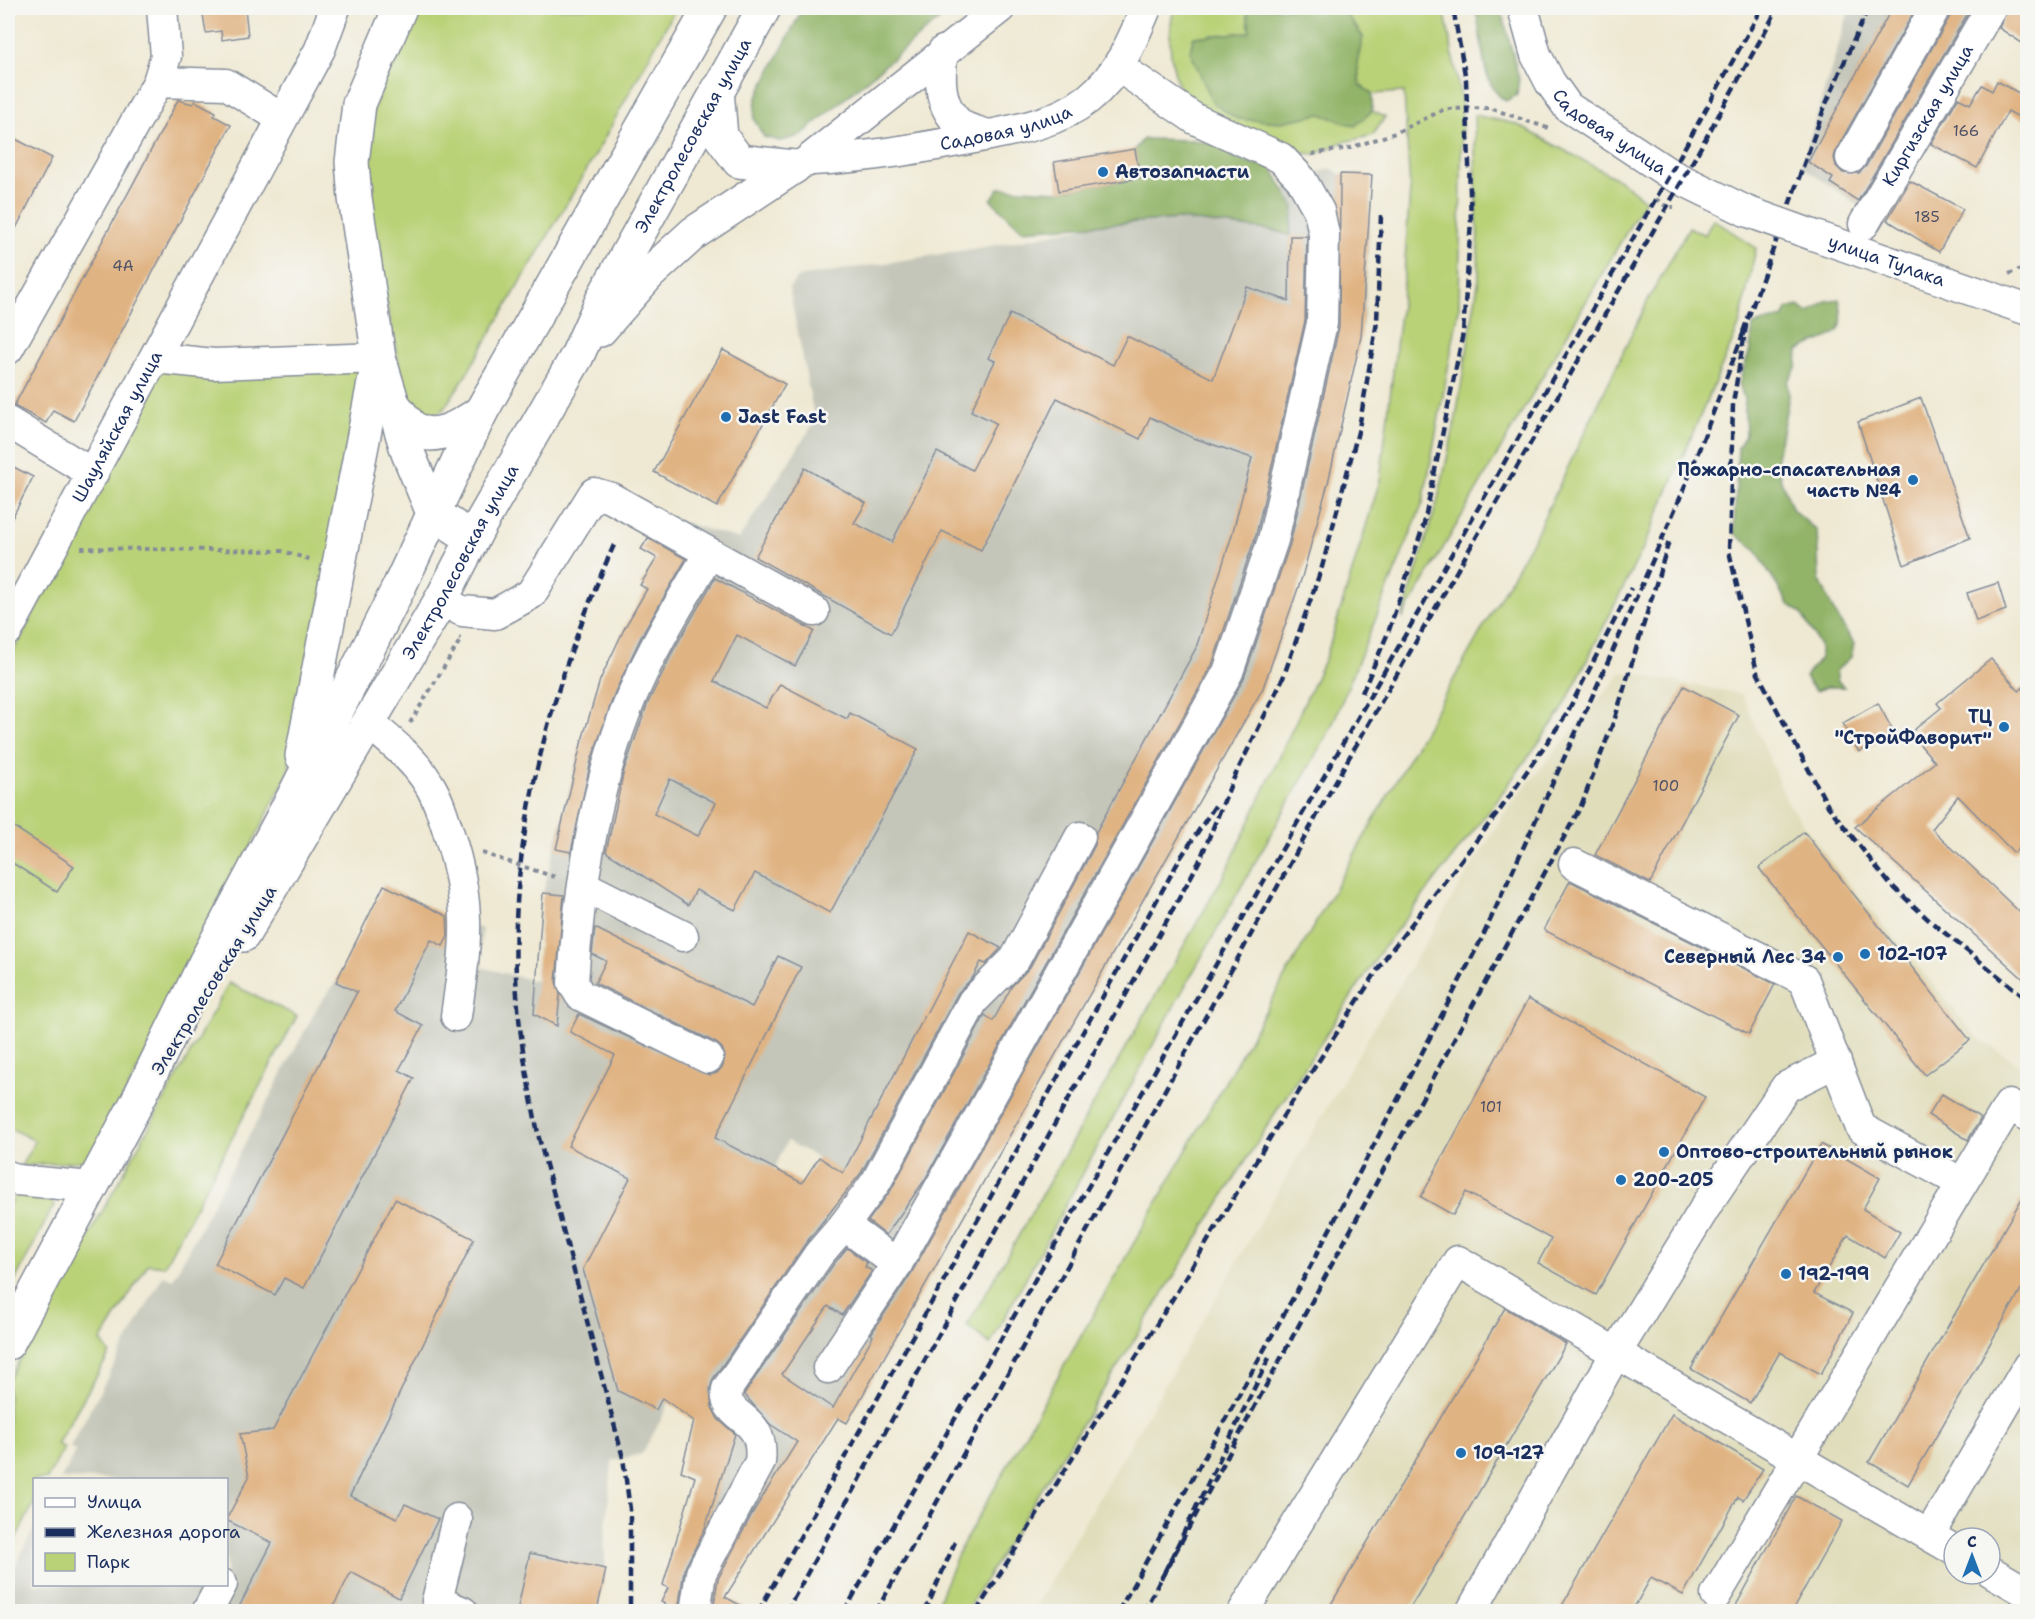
<svg xmlns="http://www.w3.org/2000/svg" width="2035" height="1619" font-family="'Shantell Sans',sans-serif">
  <style>
    .built { fill: #e0ddbb; fill-rule: evenodd }
    .industrial { fill: #c4c6b9 }
    .green { fill: #b9d277; stroke: #6a806a; stroke-width: 1.5 }
    .forest { fill: #92b468; stroke: #567263; stroke-width: 1.5 }
    .building { fill: #e0b382; fill-rule: evenodd }
    .lines { fill: none; stroke-linecap: round; stroke-linejoin: round }
    .minor-casing { stroke: #858c98; stroke-width: 33 }
    .major-casing { stroke: #858c98; stroke-width: 36 }
    .path { stroke: #858c98; stroke-width: 4; stroke-dasharray: 4.5 4.5; stroke-linecap: butt }
    .minor { stroke: #fff; stroke-width: 30 }
    .major { stroke: #fff; stroke-width: 33 }
    .rail { stroke: #1b2f5e; stroke-width: 4.5; stroke-dasharray: 9 4.5; stroke-linecap: butt }
    .minor-bridge-casing { stroke: #858c98; stroke-width: 33; stroke-linecap: butt }
    .minor-bridge { stroke: #fff; stroke-width: 30 }
    .poi-dot { fill: #1f6fb2; stroke: #f6f6f2; stroke-width: 2 }
    .labels { text-anchor: middle; stroke-width: 5; stroke-linejoin: round; paint-order: stroke }
    .number-label { font-size: 15px; fill: #4c5067 }
    .street-label { font-size: 18px; fill: #1b2f5e; stroke: #f6f6f2 }
    .poi-label { font-size: 18px; font-weight: bold; fill: #1b2f5e; stroke: #f6f6f2; text-anchor: start }
  </style>
  <rect width="100%" height="100%" fill="#f6f6f2"/>
  <filter id="ink" filterUnits="userSpaceOnUse"><feTurbulence type="fractalNoise" baseFrequency=".0167" numOctaves="2"/><feDisplacementMap in="SourceGraphic" scale="12" xChannelSelector="R" yChannelSelector="G"/><feConvolveMatrix kernelMatrix="1 2 1 2 8 2 1 2 1" color-interpolation-filters="sRGB"/></filter>
  <filter id="wash" filterUnits="userSpaceOnUse"><feTurbulence type="fractalNoise" baseFrequency=".008" numOctaves="4" result="noise"/><feDisplacementMap in="SourceGraphic" scale="24" xChannelSelector="R" yChannelSelector="G"/><feGaussianBlur stdDeviation="1.35" result="paint"/><feColorMatrix in="noise" values="0 0 0 0 0 0 0 0 0 0 0 0 0 0 0 0 0 1.4 0 .05"/><feComposite in="paint" operator="in"/></filter>
  <g filter="url(#wash)">
    <rect width="100%" height="100%" fill="#efe9d3"/>
    <path class="built" d="M 1622,672 L 1742,694 L 1788,803 L 1840,873 L 1977,1037 L 2027,1069 L 2027,1611 L 1032,1612 L 1377,1022 L 1508,807 ZM 1954,1538 L 1990,1538 L 1990,1574 L 1954,1574 Z"/>
    <g class="industrial">
      <polygon points="1850,8 1980,8 1867,211 1801,166"/>
      <polygon points="1331,168 1340,174 1372,175 1365,307 1361,337 1302,577 1263,688 847,1423 837,1418 725,1597 742,1606 739,1611 666,1611 668,1606 661,1602 668,1588 663,1585 695,1478 681,1471 694,1422 688,1417 706,1358 809,1185 804,1180 818,1158 787,1141 662,1418 642,1454 612,1461 604,1546 606,1569 597,1611 8,1612 8,1580 34,1529 34,1584 226,1584 226,1480 61,1479 76,1451 70,1447 163,1275 173,1279 318,1006 336,982 384,885 455,920 482,929 480,967 536,981 543,893 581,744 600,680 625,627 647,589 640,585 657,558 641,549 663,516 739,539 815,421 789,288 798,277 1003,244 1244,194 1277,230 1287,183"/>
    </g>
    <g class="green">
      <polygon points="413,8 676,8 593,159 466,375 443,410 429,416 416,412 406,399 363,190 368,122"/>
      <path d="M 1174,8 L 1241,8 L 1247,11 L 1250,32 L 1194,37 L 1190,51 L 1281,122 L 1320,113 L 1355,126 L 1372,111 L 1385,117 L 1373,135 L 1340,143 L 1316,154 L 1286,152 L 1182,97 C 1171,66 1166,40 1174,8 Z"/>
      <polygon points="1331,8 1444,8 1462,105 1459,309 1423,503 1331,728 1179,997 990,1344 967,1326 1227,870 1327,654 1380,480 1403,288 1410,190 1404,92 1372,94 1360,85 1357,62 1363,37 1347,15"/>
      <polygon points="1474,115 1516,124 1621,181 1645,200 1402,619 1437,503 1455,423 1479,278"/>
      <polygon points="1713,219 1756,248 1739,326 1646,542 1561,712 1494,804 1383,948 1277,1110 966,1611 934,1611 959,1551 1535,536 1648,300 1689,227 1705,235"/>
      <polygon points="162,366 367,370 288,773 92,1160 21,1166 35,1141 8,1127 8,662"/>
      <polygon points="229,983 297,1016 164,1266 148,1264 101,1341 110,1353 57,1444 64,1448 47,1479 34,1480 34,1503 8,1554 8,1381"/>
      <polygon points="16,1192 48,1195 54,1205 8,1294 8,1209"/>
    </g>
    <g class="forest">
      <polygon points="803,8 953,8 800,136 780,141 764,137 754,119 756,99"/>
      <polygon points="1241,8 1331,8 1347,15 1363,37 1357,62 1360,85 1372,94 1372,111 1355,126 1320,114 1281,122 1237,119 1213,103 1190,51 1194,37 1250,32 1247,11"/>
      <path d="M 1475,8 L 1501,8 L 1519,78 L 1517,95 L 1506,101 C 1478,85 1484,36 1475,8 Z"/>
      <polygon points="1143,139 1193,140 1224,146 1240,160 1272,168 1294,208 1290,236 1277,231 1178,219 1022,230 991,200 999,188 1059,191 1139,178 1135,149"/>
      <path d="M 1839,299 C 1849,343 1829,332 1798,351 L 1797,366 L 1788,381 L 1789,396 L 1777,457 L 1781,480 L 1793,510 L 1817,531 L 1819,578 L 1834,612 L 1854,644 L 1851,657 L 1836,671 L 1838,681 L 1844,687 L 1827,687 L 1815,691 L 1805,677 L 1820,658 L 1820,646 L 1801,613 L 1788,604 L 1756,550 L 1734,533 L 1738,447 L 1746,434 L 1744,398 L 1739,384 L 1750,350 L 1753,325 L 1784,317 L 1787,309 L 1799,306 L 1808,313 L 1826,301 Z"/>
    </g>
    <g id="blocks">
      <g class="building">
        <polygon points="202,8 245,8 248,36 222,40 221,31 206,33"/>
        <polygon points="1892,8 1916,8 1836,150 1834,158 1836,166 1843,173 1859,173 1866,166 1950,16 1952,8 1971,8 1858,201 1830,183 1833,178 1808,162"/>
        <polygon points="2008,8 2028,8 2028,47 1999,28"/>
        <polygon points="1997,81 2028,98 2028,122 2008,111 1977,168 1931,144 1958,98 1970,104 1982,85 1992,91"/>
        <polygon points="178,100 193,104 195,101 216,112 214,116 231,125 74,421 53,410 46,423 14,406"/>
        <polygon points="8,135 52,158 8,244"/>
        <polygon points="1135,149 1140,178 1059,191 1054,162"/>
        <polygon points="1340,174 1372,175 1361,337 1328,483 1302,577 1263,688 847,1423 838,1418 725,1597 751,1611 713,1611 718,1579 753,1512 797,1442 770,1424 744,1394 833,1265 847,1248 867,1263 865,1267 872,1271 842,1315 828,1306 782,1374 833,1408 873,1336 871,1334 912,1272 1244,678 1290,544 1339,327"/>
        <polygon points="1910,181 1963,209 1939,252 1887,220"/>
        <polygon points="1290,236 1307,236 1305,321 1256,535 1212,665 924,1181 886,1235 868,1221 891,1190 985,1015 993,1021 1012,986 1030,967 1095,845 1096,832 1196,648 1232,535 1252,458 1191,437 1150,417 1140,439 1057,398 981,550 942,531 891,634 755,557 805,468 866,503 854,523 892,542 937,452 972,470 996,423 971,411 995,361 988,358 1010,314 1113,365 1127,336 1213,379 1247,287 1289,301"/>
        <polygon points="723,350 785,384 717,507 654,472"/>
        <polygon points="1921,398 1970,538 1904,565 1858,422"/>
        <polygon points="8,464 33,477 8,526"/>
        <polygon points="648,538 686,559 642,635 615,692 591,761 571,852 556,849 581,744 600,680 625,627 647,589 640,585 657,558 641,549"/>
        <path d="M 715,578 L 814,631 L 795,666 L 737,635 L 714,681 L 766,708 L 780,684 L 847,719 L 850,713 L 918,749 L 830,913 L 755,873 L 735,910 L 696,890 L 688,905 L 606,852 L 624,770 L 647,705 L 673,651 ZM 670,779 L 716,803 L 698,836 L 654,814 Z"/>
        <polygon points="1998,583 2006,610 1976,621 1967,593"/>
        <polygon points="1991,659 2019,691 2028,683 2028,838 2014,853 1958,796 1932,829 2028,920 2028,983 1855,827 1935,762 1910,733 1941,708 1937,703"/>
        <polygon points="1684,686 1739,715 1650,883 1595,855"/>
        <polygon points="1878,703 1894,733 1859,752 1843,723"/>
        <polygon points="8,823 74,866 57,892 8,860"/>
        <polygon points="1804,832 1970,1040 1925,1075 1759,868"/>
        <polygon points="1570,881 1775,984 1749,1034 1544,930"/>
        <polygon points="384,885 447,916 448,936 443,946 431,940 395,1011 423,1026 399,1070 414,1078 304,1288 284,1278 275,1295 215,1264 357,992 336,982"/>
        <polygon points="543,893 564,895 556,982 560,994 557,1026 534,1014"/>
        <polygon points="595,928 752,1007 778,956 801,967 715,1138 802,1183 819,1157 843,1173 969,931 1001,948 986,964 981,962 973,977 958,993 861,1173 805,1244 713,1379 710,1389 712,1407 718,1419 735,1434 705,1528 684,1570 678,1611 661,1602 668,1588 663,1585 695,1477 681,1471 694,1421 662,1398 656,1410 618,1391 583,1269 630,1178 568,1146 615,1055 570,1032 579,1014 709,1075 717,1073 723,1066 725,1056 722,1048 716,1043 595,983 606,961 592,954"/>
        <polygon points="1528,999 1705,1097 1596,1295 1538,1263 1551,1239 1466,1192 1453,1215 1421,1197"/>
        <polygon points="1942,1094 1981,1118 1968,1140 1928,1115"/>
        <polygon points="1821,1144 1880,1178 1863,1209 1900,1232 1885,1258 1848,1235 1814,1293 1853,1313 1821,1374 1780,1352 1750,1403 1691,1369"/>
        <polygon points="2028,1188 2028,1278 1908,1485 1869,1462"/>
        <polygon points="395,1199 474,1239 350,1496 397,1518 405,1504 438,1519 399,1598 351,1572 331,1611 237,1611 272,1543 226,1520 249,1477 240,1434 273,1430"/>
        <polygon points="1505,1308 1566,1344 1433,1570 1408,1611 1327,1611"/>
        <polygon points="1672,1414 1763,1469 1743,1500 1738,1497 1683,1595 1651,1578 1632,1611 1559,1611"/>
        <polygon points="1796,1496 1842,1521 1792,1611 1733,1611"/>
        <polygon points="530,1553 606,1569 597,1611 517,1611"/>
      </g>
    </g>
  </g>
  <g filter="url(#ink)">
    <use href="#blocks" fill-opacity="0" stroke="#858c98" stroke-width="1.5"/>
    <g class="lines">
      <defs>
        <g id="minor">
          <path id="s1" d="M 1523,8 L 1536,55 L 1550,82 L 1568,107 L 1670,174 L 1746,211"/>
          <path d="M 943,51 C 939,77 938,107 961,125 C 968,130 980,132 988,135"/>
          <polyline points="158,82 166,56 162,8"/>
          <polyline points="1851,158 1935,8"/>
          <path id="s2" d="M 811,160 C 864,158 916,149 969,139 C 1010,131 1054,125 1088,99 C 1118,75 1132,42 1146,8"/>
          <polyline points="806,162 1000,8"/>
          <path id="s3" d="M 1864,224 L 1991,8"/>
          <path id="s4" d="M 1813,235 L 2028,310"/>
          <polyline points="8,349 158,82 226,84 281,118"/>
          <polyline points="155,358 214,364 379,358"/>
          <polyline points="8,422 93,474"/>
          <polyline points="441,600 462,611 495,614 531,594 594,493 611,498 814,611"/>
          <path id="s5" d="M 8,630 L 320,49 L 335,8"/>
          <path d="M 368,722 C 390,741 414,759 429,784 C 438,798 443,815 448,831 C 472,904 467,941 456,1016"/>
          <polyline points="1574,864 1804,980 1861,1128 1962,1183"/>
          <polyline points="584,886 683,936"/>
          <path d="M 708,1058 L 580,995 L 573,983 C 578,893 596,781 631,698 C 652,648 681,601 709,554"/>
          <polyline points="8,1176 17,1180 91,1187"/>
          <polyline points="844,1225 876,1182 973,1001 1015,959 1080,837"/>
          <polyline points="828,1368 897,1264 1228,672 1273,540 1322,323 1324,234 1319,211 1301,179 1281,158 1195,119 1119,67"/>
          <polyline points="457,1519 437,1601 463,1612"/>
          <polyline points="1929,1535 2028,1366"/>
          <polyline points="1990,1571 2028,1593"/>
          <polyline points="1716,1595 2009,1105 2028,1116"/>
          <polyline points="207,1612 222,1584"/>
          <path d="M 695,1612 L 701,1573 L 760,1462 C 766,1412 722,1422 727,1389 L 819,1254 L 844,1225 L 897,1264"/>
          <polyline points="1243,1612 1458,1261 1954,1550"/>
          <polyline points="1471,1612 1616,1353 1711,1198 1786,1087 1836,1062"/>
        </g>
        <g id="major">
          <polyline points="400,8 359,104 352,162 355,198 379,358 408,453 433,513 472,538"/>
          <polyline points="717,90 721,137 739,161 794,167"/>
          <polyline points="600,330 649,274 694,233 794,167"/>
          <path d="M 392,403 C 398,410 404,419 411,426 C 432,445 462,425 481,412"/>
          <polyline points="302,756 378,362"/>
          <path id="s6" d="M 243,935 L 441,600 L 481,523 L 577,356 L 604,296 L 764,8"/>
          <polyline points="8,1343 136,1104 206,961 295,794 399,587 481,412 710,8"/>
        </g>
      </defs>
      <use href="#minor" class="minor-casing"/>
      <use href="#major" class="major-casing"/>
      <g class="path">
        <polyline points="1312,154 1350,148 1395,133 1445,109 1490,108 1550,129"/>
        <polyline points="1656,199 1667,207 1674,207"/>
        <polyline points="2009,274 2028,266"/>
        <polyline points="81,548 282,551 312,560"/>
        <polyline points="410,723 461,639 459,638"/>
        <polyline points="482,853 558,878"/>
      </g>
      <use href="#minor" class="minor"/>
      <use href="#major" class="major"/>
      <g class="rail">
        <polyline points="1743,332 1825,106 1868,8"/>
        <path d="M 614,545 C 554,678 510,829 516,976 C 518,1031 528,1085 539,1138 L 623,1458 L 630,1509 L 630,1612"/>
        <polyline points="1362,693 1388,633 1424,524 1463,333 1471,221 1467,107 1466,80 1453,8"/>
        <polyline points="1269,1358 1162,1577 1581,806 1615,718 1670,538"/>
        <polyline points="758,1612 1181,857 1217,803"/>
        <polyline points="786,1612 1199,862 1231,784 1283,678 1322,567 1359,428 1377,322 1381,215"/>
        <polyline points="844,1612 1670,174 1762,8"/>
        <polyline points="876,1612 1347,761 1682,181 1778,8"/>
        <polyline points="925,1612 955,1542"/>
        <polyline points="976,1612 1175,1295 1285,1113 1386,957 1500,810 1566,715 1631,588"/>
        <polyline points="1118,1612 1309,1269 1482,938 1607,664 1684,489 1746,326 1733,403 1729,551 1757,672 1828,806 1889,883 1930,921 2028,1000"/>
        <polyline points="1143,1612 1162,1577"/>
      </g>
      <defs>
        <polyline id="minor-bridge" points="1746,211 1813,235"/>
      </defs>
      <use href="#minor-bridge" class="minor-bridge-casing"/>
      <use href="#minor-bridge" class="minor-bridge"/>
    </g>
  </g>
  <g class="poi-dot">
    <circle cx="1103" cy="172" r="6"/>
    <circle cx="726" cy="417" r="6"/>
    <circle cx="1913" cy="480" r="6"/>
    <circle cx="2004" cy="727" r="6"/>
    <circle cx="1865" cy="954" r="6"/>
    <circle cx="1838" cy="957" r="6"/>
    <circle cx="1664" cy="1152" r="6"/>
    <circle cx="1621" cy="1180" r="6"/>
    <circle cx="1786" cy="1274" r="6"/>
    <circle cx="1461" cy="1453" r="6"/>
  </g>
  <g class="labels">
    <g class="number-label">
      <text x="1966" y="136">166</text>
      <text x="1927" y="222">185</text>
      <text x="123" y="271">4А</text>
      <text x="1666" y="791">100</text>
      <text x="1491" y="1112">101</text>
    </g>
    <g class="street-label">
      <text dy="6" stroke="none"><textPath href="#s3" startOffset="126">Киргизская улица</textPath></text>
      <text dy="6" stroke="none"><textPath href="#s2" startOffset="198">Садовая улица</textPath></text>
      <text dy="6" stroke="none"><textPath href="#s1" startOffset="158">Садовая улица</textPath></text>
      <text dy="6" stroke="none"><textPath href="#s6" startOffset="918">Электролесовская улица</textPath></text>
      <text dy="6" stroke="none"><textPath href="#s4" startOffset="78">улица Тулака</textPath></text>
      <text dy="6" stroke="none"><textPath href="#s5" startOffset="231">Шауляйская улица</textPath></text>
      <text dy="6" stroke="none"><textPath href="#s6" startOffset="432">Электролесовская улица</textPath></text>
      <text transform="translate(214 980) rotate(-58)" y="6">Электролесовская улица</text>
    </g>
    <g class="poi-label">
      <text x="1115" y="178">Автозапчасти</text>
      <text x="738" y="423">Jast Fast</text>
      <text x="1901" y="476" text-anchor="end">Пожарно-спасательная<tspan x="1901" dy="21">часть №4</tspan></text>
      <text x="1992" y="723" text-anchor="end">ТЦ<tspan x="1992" dy="21">"СтройФаворит"</tspan></text>
      <text x="1877" y="960">102-107</text>
      <text x="1826" y="963" text-anchor="end">Северный Лес 34</text>
      <text x="1676" y="1158">Оптово-строительный рынок</text>
      <text x="1633" y="1186">200-205</text>
      <text x="1798" y="1280">192-199</text>
      <text x="1473" y="1459">109-127</text>
    </g>
  </g>
  <rect width="2035" height="1619" fill="none" stroke="#f6f6f2" stroke-width="30"/>
  <rect x="33" y="1478" width="195" height="108" fill="#f6f6f2" stroke="#9ea6b7" stroke-width="1.5"/>
  <rect x="45" y="1498" width="30" height="9" fill="#ffffff" stroke="#9ea6b7" stroke-width="1.5"/>
  <text x="87" y="1508" font-size="18" fill="#1b2f5e">Улица</text>
  <rect x="45" y="1528" width="30" height="9" fill="#1b2f5e" stroke="#9ea6b7" stroke-width="1.5"/>
  <text x="87" y="1538" font-size="18" fill="#1b2f5e">Железная дорога</text>
  <rect x="45" y="1553" width="30" height="18" fill="#b9d277" stroke="#9ea6b7" stroke-width="1.5"/>
  <text x="87" y="1568" font-size="18" fill="#1b2f5e">Парк</text>
  <g transform="translate(1972 1556)"><circle r="28" fill="#f6f6f2" stroke="#9ea6b7" stroke-width="1.5"/>
  <path d="M0-4.5L10 22L0 15L-10 22Z" fill="#1f6fb2"/>
  <text y="-9" font-size="16" font-weight="bold" text-anchor="middle" fill="#1b2f5e">С</text>
  </g>
</svg>
